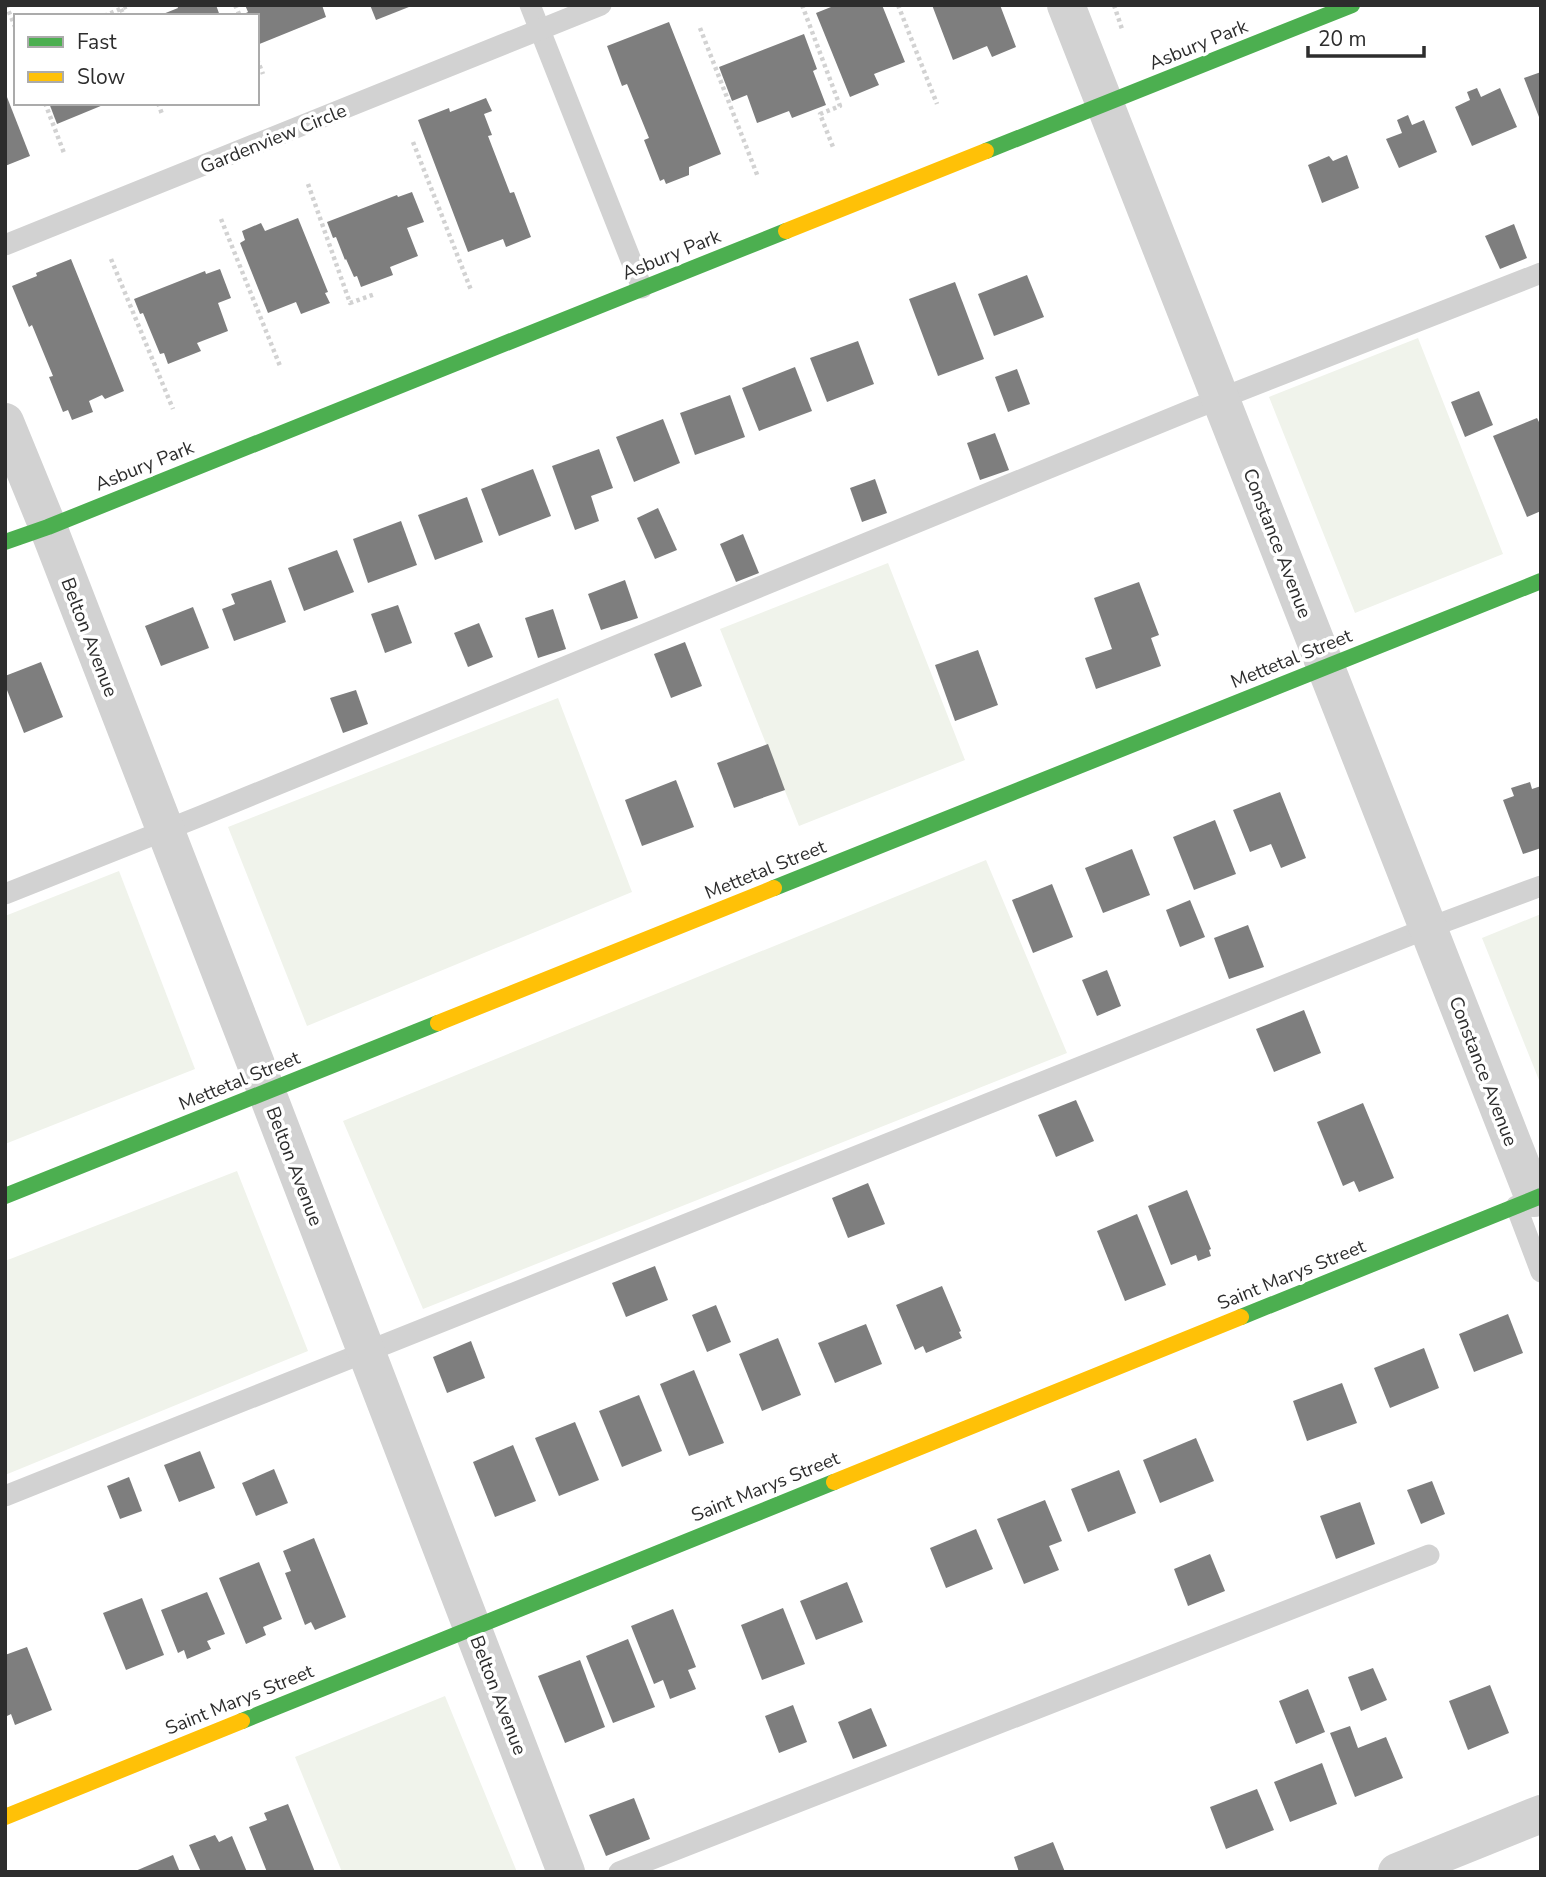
<svg xmlns="http://www.w3.org/2000/svg" width="1546" height="1877" font-family="'Nunito Sans',sans-serif">
<style>
.green{fill:#f0f3eb}
.building{fill:#7e7e7e}
.lines{fill:none;stroke-linecap:round;stroke-linejoin:round}
.path{stroke:#d2d2d2;stroke-width:4.5;stroke-dasharray:3.5 3.5;stroke-linecap:butt}
.lane{stroke:#d2d2d2;stroke-width:21}
.street{stroke:#d2d2d2;stroke-width:38}
.fast{stroke:#4caf50;stroke-width:16}
.slow{stroke:#ffc107;stroke-width:16}
.labels{text-anchor:middle;stroke-width:7;stroke-linejoin:round;paint-order:stroke}
.street-label{font-size:19px;fill:#2d2d2d;stroke:#fff}
</style>
<rect width="100%" height="100%" fill="#fff"/>
<g class="green">
<path d="M1418,338L1503,554L1355,613L1269,397Z"/>
<path d="M888,563L965,760L799,826L720,629Z"/>
<path d="M558,698L632,892L307,1026L228,827Z"/>
<path d="M986,860L1067,1053L423,1309L343,1121Z"/>
<path d="M119,871L195,1069L5,1144V916Z"/>
<path d="M1541,914V1085L1482,938Z"/>
<path d="M237,1171L308,1351L5,1475V1261Z"/>
<path d="M445,1696L517,1872H342L295,1757Z"/>
</g>
<g class="building">
<path d="M177,5H216L220,16H158L178,8Z"/>
<path d="M245,5H322L326,17L257,45V16H244V14L248,12Z"/>
<path d="M370,5H414L376,20Z"/>
<path d="M836,5H882L905,62L874,74L879,85L850,97L816,13Z"/>
<path d="M932,5H1000L1016,47L992,57L987,46L953,60Z"/>
<path d="M669,22L721,154L689,167V175L666,184L664,179L660,181L644,140L649,138L627,84L622,86L607,46Z"/>
<path d="M804,34L817,69L813,71L826,105L792,118L789,111L757,123L747,95L732,101L719,67Z"/>
<path d="M1541,72V116L1539,117L1524,78Z"/>
<path d="M1477,88L1481,97L1500,88L1517,127L1472,146L1455,107L1470,100L1467,92Z"/>
<path d="M5,92L30,156L5,166Z"/>
<path d="M486,98L492,111L484,114L492,135L488,136L510,193L514,192L531,237L506,247L503,239L468,252L418,120L449,108L450,112Z"/>
<path d="M49,103H108L57,124Z"/>
<path d="M1408,115L1412,125L1424,120L1437,152L1399,168L1386,139L1402,133L1397,120Z"/>
<path d="M1347,155L1359,188L1322,203L1308,165L1329,156L1333,161Z"/>
<path d="M412,192L424,222L407,228L418,256L390,267L393,275L361,287L357,276L354,277L346,259L345,260L336,237L333,238L327,222L397,195L398,197Z"/>
<path d="M298,218L328,292L325,293L330,303L301,314L296,302L268,313L240,243L245,240L242,231L261,223L265,231Z"/>
<path d="M1514,224L1527,258L1500,269L1485,236Z"/>
<path d="M71,259L124,391L105,399L102,395L89,401L93,412L72,420L68,410L63,412L49,377L53,376L32,325L29,327L12,286L37,276L36,273Z"/>
<path d="M220,269L231,298L218,303L228,331L197,343L201,351L168,364L164,353L160,354L143,313L140,314L134,299L205,271L206,274Z"/>
<path d="M1027,275L1044,317L994,336L978,294Z"/>
<path d="M955,282L984,359L938,376L909,299Z"/>
<path d="M858,341L874,384L827,402L810,358Z"/>
<path d="M795,367L812,411L759,431L742,388Z"/>
<path d="M1017,369L1030,404L1008,412L995,377Z"/>
<path d="M1479,391L1493,425L1465,437L1451,402Z"/>
<path d="M730,395L745,437L695,455L680,413Z"/>
<path d="M1537,418L1541,426V511L1527,517L1493,436Z"/>
<path d="M663,419L680,463L634,482L616,437Z"/>
<path d="M995,433L1009,470L980,480L967,443Z"/>
<path d="M599,449L613,488L591,496L599,521L575,530L552,466Z"/>
<path d="M533,469L551,516L499,536L481,489Z"/>
<path d="M875,479L887,513L862,522L850,488Z"/>
<path d="M467,497L483,542L435,560L418,515Z"/>
<path d="M658,508L677,550L655,559L637,518Z"/>
<path d="M401,521L417,565L368,583L353,539Z"/>
<path d="M743,534L759,573L736,582L720,544Z"/>
<path d="M337,550L354,592L304,611L288,568Z"/>
<path d="M271,580L286,622L234,641L222,609L235,604L231,594Z"/>
<path d="M625,580L638,618L601,630L588,594Z"/>
<path d="M1139,582L1159,635L1151,638L1161,666L1096,689L1085,658L1112,649L1094,598Z"/>
<path d="M398,605L412,643L385,653L371,614Z"/>
<path d="M193,607L209,648L161,666L145,626Z"/>
<path d="M553,609L566,649L538,658L525,618Z"/>
<path d="M479,623L493,657L468,667L454,633Z"/>
<path d="M685,642L702,686L671,698L654,654Z"/>
<path d="M978,650L998,705L955,721L935,665Z"/>
<path d="M41,662L63,717L24,733L5,685V676Z"/>
<path d="M356,690L368,724L343,733L330,698Z"/>
<path d="M768,744L785,790L734,808L717,763Z"/>
<path d="M676,780L694,827L642,846L625,800Z"/>
<path d="M1530,782L1532,789L1541,786V848L1523,854L1503,800L1514,796L1511,788Z"/>
<path d="M1280,792L1306,858L1281,868L1271,844L1250,852L1233,810Z"/>
<path d="M1215,820L1236,874L1194,890L1173,837Z"/>
<path d="M1132,849L1150,895L1103,913L1085,868Z"/>
<path d="M1052,884L1073,937L1033,953L1012,900Z"/>
<path d="M1190,900L1205,937L1180,947L1166,910Z"/>
<path d="M1248,925L1264,967L1229,979L1214,938Z"/>
<path d="M1107,970L1121,1006L1097,1016L1082,980Z"/>
<path d="M1304,1010L1321,1053L1274,1072L1256,1029Z"/>
<path d="M1076,1100L1094,1141L1056,1157L1038,1115Z"/>
<path d="M1363,1103L1394,1178L1359,1192L1354,1181L1343,1186L1317,1122Z"/>
<path d="M868,1183L885,1224L848,1238L832,1198Z"/>
<path d="M1187,1190L1211,1249L1209,1250L1211,1256L1198,1261L1196,1255L1171,1265L1148,1206Z"/>
<path d="M1137,1214L1166,1285L1125,1301L1097,1231Z"/>
<path d="M655,1266L668,1300L626,1317L612,1283Z"/>
<path d="M942,1286L961,1331L959,1332L962,1338L926,1353L923,1346L915,1350L896,1305Z"/>
<path d="M716,1305L731,1342L707,1352L692,1315Z"/>
<path d="M1508,1314L1523,1353L1474,1372L1459,1334Z"/>
<path d="M866,1324L882,1364L835,1383L818,1343Z"/>
<path d="M778,1338L801,1395L762,1411L739,1354Z"/>
<path d="M471,1341L485,1378L447,1393L433,1357Z"/>
<path d="M1424,1348L1439,1388L1390,1408L1374,1368Z"/>
<path d="M694,1370L724,1443L689,1456L660,1384Z"/>
<path d="M1342,1383L1357,1423L1307,1441L1293,1401Z"/>
<path d="M639,1395L662,1451L622,1467L599,1411Z"/>
<path d="M575,1422L599,1480L559,1496L535,1438Z"/>
<path d="M1196,1438L1214,1481L1160,1503L1143,1460Z"/>
<path d="M513,1445L536,1501L495,1517L473,1462Z"/>
<path d="M200,1451L215,1488L179,1502L164,1465Z"/>
<path d="M274,1469L288,1503L256,1516L242,1483Z"/>
<path d="M1119,1470L1136,1513L1088,1532L1071,1489Z"/>
<path d="M129,1477L142,1511L120,1519L107,1486Z"/>
<path d="M1432,1481L1445,1514L1421,1524L1407,1490Z"/>
<path d="M1045,1500L1062,1541L1049,1546L1059,1570L1024,1584L997,1519Z"/>
<path d="M1360,1502L1375,1544L1336,1559L1320,1516Z"/>
<path d="M976,1529L993,1569L946,1588L930,1548Z"/>
<path d="M314,1538L346,1617L315,1630L311,1622L305,1625L285,1573L291,1571L283,1551Z"/>
<path d="M1210,1554L1225,1591L1188,1606L1174,1569Z"/>
<path d="M259,1562L282,1619L263,1627L266,1635L246,1644L219,1578Z"/>
<path d="M847,1582L863,1622L816,1640L800,1601Z"/>
<path d="M207,1592L225,1634L207,1641L211,1649L187,1659L184,1650L178,1653L161,1610Z"/>
<path d="M142,1598L164,1655L126,1670L103,1613Z"/>
<path d="M783,1608L805,1664L762,1680L741,1625Z"/>
<path d="M673,1609L696,1667L688,1670L696,1689L670,1699L663,1680L654,1684L631,1626Z"/>
<path d="M628,1639L655,1707L613,1723L586,1656Z"/>
<path d="M27,1647L52,1710L15,1725L11,1714L5,1717V1655Z"/>
<path d="M580,1660L605,1727L565,1743L538,1676Z"/>
<path d="M1373,1668L1387,1700L1361,1711L1348,1677Z"/>
<path d="M1490,1685L1509,1733L1468,1750L1449,1701Z"/>
<path d="M1308,1689L1325,1732L1296,1744L1279,1701Z"/>
<path d="M793,1705L807,1742L779,1753L765,1716Z"/>
<path d="M871,1708L887,1746L853,1759L838,1722Z"/>
<path d="M1350,1726L1358,1748L1386,1737L1403,1778L1355,1797L1330,1733Z"/>
<path d="M1322,1763L1337,1804L1290,1822L1274,1782Z"/>
<path d="M1257,1789L1274,1830L1226,1849L1210,1807Z"/>
<path d="M634,1798L650,1839L606,1856L589,1815Z"/>
<path d="M288,1804L315,1872H267L249,1827L267,1820L264,1813Z"/>
<path d="M215,1835L219,1842L232,1836L247,1872H201L189,1845Z"/>
<path d="M1053,1842L1065,1872H1019L1014,1857Z"/>
<path d="M173,1855L180,1872H133Z"/>
</g>
<g class="lines">
<g class="path">
<path d="M6,5L16,29"/>
<path d="M235,5L240,16"/>
<path d="M802,5L840,106L820,114L833,147"/>
<path d="M898,5L937,104"/>
<path d="M1114,5L1122,29"/>
<path d="M121,9L124,16"/>
<path d="M104,16L130,5"/>
<path d="M700,28L758,177"/>
<path d="M257,59L263,74"/>
<path d="M45,103L64,153"/>
<path d="M158,103L162,114"/>
<path d="M413,142L471,290"/>
<path d="M308,184L350,303L375,294"/>
<path d="M221,219L280,366"/>
<path d="M111,259L173,409"/>
</g>
<g class="lane">
<path d="M530,5L642,288"/>
<path d="M5,245L601,5"/>
<path d="M5,894L201,816L1191,410L1541,273"/>
<path d="M1516,1206L1541,1272"/>
<path d="M5,1496L1428,928L1541,886"/>
<path d="M619,1872L1429,1555"/>
</g>
<g class="street">
<path d="M1066,5L1534,1198"/>
<path d="M5,422L48,527L254,1059L566,1872"/>
<path d="M1397,1872L1541,1814"/>
</g>
<g class="fast">
<path d="M986,151L1352,5"/>
<path d="M5,542L48,527C294,427 540,330 786,231"/>
<path d="M774,888L1541,581"/>
<path d="M5,1196L438,1023"/>
<path d="M1241,1317L1541,1196"/>
<path d="M242,1721L834,1482"/>
</g>
<g class="slow">
<path d="M786,231L986,151"/>
<path d="M438,1023L774,888"/>
<path d="M834,1482L1241,1317"/>
<path d="M5,1817L242,1721"/>
</g>
</g>
<g class="labels">
<g class="street-label">
<text transform="translate(1198 44) rotate(-22)" y="7">Asbury Park</text>
<text transform="translate(273 138) rotate(-22)" y="7">Gardenview Circle</text>
<text transform="translate(671 254) rotate(-22)" y="7">Asbury Park</text>
<text transform="translate(144 465) rotate(-22)" y="7">Asbury Park</text>
<text transform="translate(1278 543) rotate(69)" y="7">Constance Avenue</text>
<text transform="translate(90 637) rotate(69)" y="7">Belton Avenue</text>
<text transform="translate(1291 658) rotate(-22)" y="7">Mettetal Street</text>
<text transform="translate(765 869) rotate(-22)" y="7">Mettetal Street</text>
<text transform="translate(1484 1071) rotate(69)" y="7">Constance Avenue</text>
<text transform="translate(239 1080) rotate(-22)" y="7">Mettetal Street</text>
<text transform="translate(295 1166) rotate(69)" y="7">Belton Avenue</text>
<text transform="translate(1291 1274) rotate(-22)" y="7">Saint Marys Street</text>
<text transform="translate(765 1486) rotate(-22)" y="7">Saint Marys Street</text>
<text transform="translate(499 1695) rotate(69)" y="7">Belton Avenue</text>
<text transform="translate(239 1699) rotate(-22)" y="7">Saint Marys Street</text>
</g>
</g>
<rect width="1546" height="1877" fill="none" stroke="#2d2d2d" stroke-width="14"/>
<rect x="14" y="14" width="245" height="91" fill="#ffffff" stroke="#ababab" stroke-width="2"/>
<rect x="28" y="37" width="35" height="10" fill="#4caf50" stroke="#ababab" stroke-width="2"/>
<text x="77" y="49" font-size="21" fill="#2d2d2d">Fast</text>
<rect x="28" y="72" width="35" height="10" fill="#ffc107" stroke="#ababab" stroke-width="2"/>
<text x="77" y="84" font-size="21" fill="#2d2d2d">Slow</text>
<path d="M1308 46v10h116v-10" fill="none" stroke="#2d2d2d" stroke-width="3.5"/>
<text x="1318" y="46" font-size="21" fill="#2d2d2d" stroke="#ffffff" stroke-width="5" paint-order="stroke">20 m</text>
</svg>
